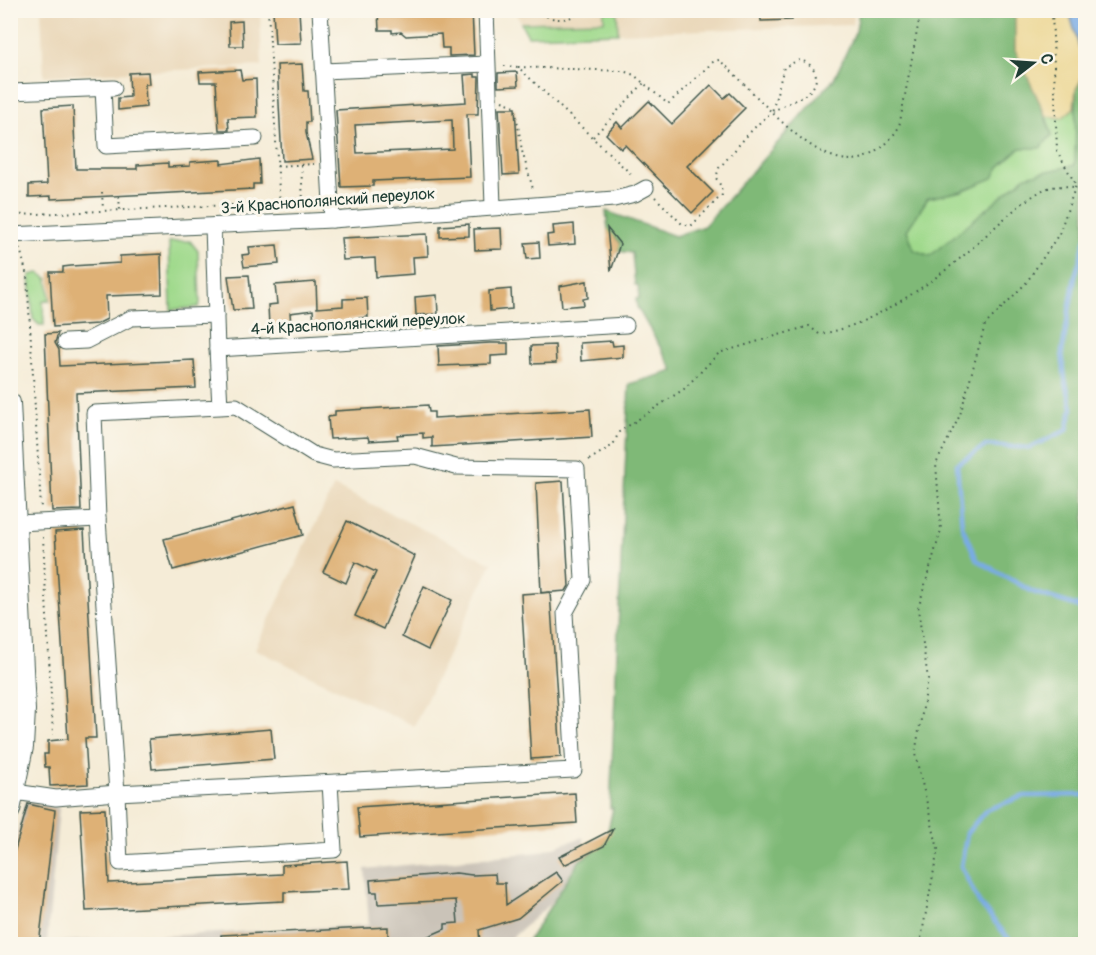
<svg xmlns="http://www.w3.org/2000/svg" width="1096" height="955" font-family="Pangolin,sans-serif">
<style>
.built{fill:#ead8ba}
.industrial{fill:#cac3b8}
.green{fill:#9fd98b;stroke:#5f8b60;stroke-width:1.5}
.forest{fill:#7fb977;stroke:#4f7b56;stroke-width:1.5}
.sand{fill:#eeda9e;stroke:#868c69;stroke-width:1.5}
.water{fill:#79abe5;stroke:#4c748c;stroke-width:1.5}
.lines{fill:none;stroke-linecap:round;stroke-linejoin:round}
.stream{stroke:#79abe5;stroke-width:4.5}
.building{fill:#deb176;fill-rule:evenodd}
.minor-casing{stroke:#3f574c;stroke-width:17}
.major-casing{stroke:#3f574c;stroke-width:22}
.path{stroke:#3f574c;stroke-width:2;stroke-dasharray:1.5 4.5;stroke-linecap:butt}
.minor{stroke:#fff;stroke-width:15}
.major{stroke:#fff;stroke-width:20}
.labels{text-anchor:middle;stroke-width:6;stroke-linejoin:round;paint-order:stroke}
.street-label{font-size:16px;fill:#1f3d34;stroke:#fbf7ec}
</style>
<rect width="100%" height="100%" fill="#fbf7ec"/>
<filter id="ink" filterUnits="userSpaceOnUse"><feTurbulence type="fractalNoise" baseFrequency=".0167" numOctaves="2"/><feDisplacementMap in="SourceGraphic" scale="12" xChannelSelector="R" yChannelSelector="G"/><feConvolveMatrix kernelMatrix="1 2 1 2 8 2 1 2 1" color-interpolation-filters="sRGB"/></filter>
<filter id="wash" filterUnits="userSpaceOnUse"><feTurbulence type="fractalNoise" baseFrequency=".008" numOctaves="4" result="noise"/><feDisplacementMap in="SourceGraphic" scale="24" xChannelSelector="R" yChannelSelector="G"/><feGaussianBlur stdDeviation="1.35" result="paint"/><feColorMatrix in="noise" values="0 0 0 0 0 0 0 0 0 0 0 0 0 0 0 0 0 1.4 0 .05"/><feComposite in="paint" operator="in"/></filter>
<g filter="url(#wash)">
<rect width="100%" height="100%" fill="#f5ecd7"/>
<g class="built">
<path d="M41,11H260L262,66L44,76Z"/>
<path d="M515,11H855L852,25L528,36Z"/>
<path d="M334,486L492,563L414,726L255,649Z"/>
</g>
<path class="industrial" d="M25,801L59,808L47,942L369,925L365,869L540,852L583,837L586,856L579,860L551,903L505,944H11V858Z"/>
<g class="green">
<path d="M604,11H617L618,33L528,36L521,23L604,21Z"/>
<path d="M1085,73V185L957,235L930,256L914,250L907,230L928,198L962,191L999,167L1020,148L1052,135L1046,116L1062,118Z"/>
<path d="M190,241L198,251L200,303L199,307L171,310L169,242Z"/>
<path d="M39,273L48,279L50,300L43,301L44,325H39L33,319L30,275Z"/>
</g>
<path class="forest" d="M859,11H1015V50L1035,90L1052,135L1040,148H1020L999,167L993,178L962,191L928,198L907,230L914,250L930,256L1026,176L1075,165L1076,89L1085,73V944H526L580,860L605,844L613,808H610L629,384L674,371L637,307L636,299L639,298L638,285H635L632,253L617,251L620,243L615,238H609L606,211L675,236L704,226L834,79L856,31Z"/>
<path class="sand" d="M1015,11H1069L1079,47L1085,56V73L1076,89L1074,108L1062,118L1046,116L1015,50Z"/>
<path class="water" d="M1069,11H1085V56L1079,47Z"/>
<g class="lines">
<g class="stream">
<path d="M1086,239L1075,277L1062,352L1065,379L1072,408L1067,430L1029,448L987,445L957,464L962,526L977,560L1033,592L1077,606L1086,613"/>
<path d="M1019,944L1010,940L979,903L961,866L967,833L986,810L1024,796L1086,795"/>
</g>
</g>
<g id="blocks">
<g class="building">
<path d="M273,10H299L301,43L275,44Z"/>
<path d="M378,10H472L474,55L449,56V48H442L441,34L406,36L401,32L392,33V30H379Z"/>
<path d="M760,10H792V20L761,21Z"/>
<path d="M242,21L243,46H230L229,22Z"/>
<path d="M302,64L304,91H308L310,122H306V133L312,159L282,161L277,65Z"/>
<path d="M240,70L242,80L256,79L257,117L228,118L229,130H219L216,82H200L199,72Z"/>
<path d="M148,72L149,84H145L146,107L118,110V98L130,97L129,73Z"/>
<path d="M517,72L518,86L498,87V73Z"/>
<path d="M475,74V77H479L478,114H467L470,177L373,181V186L341,187L336,110L466,102L464,75ZM452,120L453,149L357,153L355,125Z"/>
<path d="M711,85L724,98L730,93L745,108L687,166L713,192L692,213L625,145L621,149L606,134L617,122L622,128L649,101L672,124Z"/>
<path d="M73,106L76,169H137V165L168,163V167L190,166V162L221,160V164L259,159L260,184H253V189L51,199V196L29,197V185L47,184L43,108Z"/>
<path d="M499,108H515L519,174L503,175Z"/>
<path d="M469,224V236L440,237V226Z"/>
<path d="M574,224L575,244L548,246L547,235L554,234L553,226Z"/>
<path d="M501,228L502,249L475,250L474,229Z"/>
<path d="M607,228L620,244L611,271Z"/>
<path d="M427,234L428,256L413,257L414,274L376,277L375,258L343,260L341,238Z"/>
<path d="M539,242L540,258L527,259L525,243Z"/>
<path d="M277,245L279,264L244,267L242,255L250,254L249,247Z"/>
<path d="M161,254L162,294L106,296L107,319L97,324L53,327L50,272H63V267L71,266L120,263V256Z"/>
<path d="M249,275L252,309L233,310L228,276Z"/>
<path d="M587,281L588,298L583,299L584,305L562,307L560,286Z"/>
<path d="M316,282L317,308L343,306V299L367,298L368,317L314,324L313,310L290,313L291,325L269,326L268,305L277,304L275,285Z"/>
<path d="M511,289L512,309L490,311L489,291Z"/>
<path d="M437,295L438,314L416,315L415,297Z"/>
<path d="M58,333L55,343L59,350L60,366L194,360L196,388L76,393L81,510L52,511L45,334Z"/>
<path d="M612,341L613,346L623,345V357L581,361L580,343Z"/>
<path d="M490,343H508V355L491,356V364L439,366L438,346Z"/>
<path d="M555,345L556,363L532,364L531,346Z"/>
<path d="M428,405L429,412H434V418L590,409L592,437L432,447V437L423,438V433L397,435L398,439L369,441L368,437L330,439L328,417L335,416V411Z"/>
<path d="M563,481L569,586L566,591L541,593L536,483Z"/>
<path d="M295,504L303,535L173,570L164,539Z"/>
<path d="M347,521L415,556L383,629L355,616L376,572L355,562L346,583L323,572Z"/>
<path d="M84,530L96,738H85L88,784L50,786L49,767H45L44,754H48V741L68,739L55,532Z"/>
<path d="M424,586L452,600L428,650L402,637Z"/>
<path d="M550,592L561,757L531,759L521,594Z"/>
<path d="M271,729L274,759L152,769L149,739Z"/>
<path d="M575,793L577,823L360,837L357,807Z"/>
<path d="M28,804L55,810L39,945H10V867Z"/>
<path d="M105,809L109,883L282,874V865L347,861L349,889L284,892V901L86,911L80,810Z"/>
<path d="M613,829L604,846L564,865L559,857Z"/>
<path d="M556,872L563,881L518,918L479,930L480,945H408L445,929V924L458,923L456,900L378,904L377,892H371L370,880L456,873L472,875L495,874L496,883H505L506,905Z"/>
<path d="M388,927V945H221V935Z"/>
</g>
</g>
</g>
<g filter="url(#ink)">
<use href="#blocks" fill-opacity="0" stroke="#3f574c" stroke-width="1.5"/>
<g class="lines">
<g class="minor-casing">
<g id="minor">
<path d="M320,10L332,220"/>
<path d="M486,10L493,206"/>
<path d="M323,71L487,64"/>
<path d="M103,89L106,146L255,138"/>
<path d="M10,92L114,88"/>
<path d="M213,226L217,349L626,325"/>
<path d="M10,235L332,220L614,199L635,194L646,188"/>
<path d="M65,342L86,341L131,318L216,315"/>
<path d="M217,349L220,407L94,413L98,519L117,793L574,770L565,613L583,580L577,469L456,467L415,456L333,460L314,455L236,406L220,407"/>
<path d="M18,523L98,519"/>
<path d="M15,792L56,798L117,793L120,863L334,850L330,783"/>
</g>
</g>
<g class="major-casing">
<path id="major" d="M10,403L25,710L23,747L10,810"/>
</g>
<g class="path">
<path d="M268,10L280,207"/>
<path d="M536,10C551,22 569,22 584,10"/>
<path d="M504,66L518,67L634,177"/>
<path d="M518,67L623,71L634,75L668,104L714,61L719,60C766,98 842,217 899,127L921,10"/>
<path d="M502,101L515,106L522,151L533,189"/>
<path d="M10,129L15,222"/>
<path d="M593,137L644,83"/>
<path d="M301,165L303,201"/>
<path d="M277,166L314,164"/>
<path d="M102,192L103,210"/>
<path d="M119,196L120,210"/>
<path d="M655,197L682,224L691,226L722,195V188L716,178L719,168C736,150 753,125 774,111C785,103 805,99 813,87C821,75 812,62 799,60L784,67L772,112"/>
<path d="M15,215L318,201"/>
<path d="M20,248L27,276L41,508"/>
<path d="M589,460L613,445L619,432L684,389L719,353L809,326L819,334C867,328 926,287 963,256C989,234 1012,208 1041,191C1053,184 1074,185 1086,191"/>
<path d="M43,537L53,735"/>
<path d="M920,944L938,849L915,754L928,679L918,609L941,530L936,464L960,415L985,325L1026,283L1059,234L1076,185L1057,151L1052,10"/>
</g>
<use href="#minor" class="minor"/>
<use href="#major" class="major"/>
</g>
</g>
<g class="labels">
<g class="street-label">
<text transform="translate(328 200) rotate(-4)" y="6">3-й Краснополянский переулок</text>
<text transform="translate(358 323) rotate(-3)" y="6">4-й Краснополянский переулок</text>
</g>
</g>
<rect width="1096" height="955" fill="none" stroke="#fbf7ec" stroke-width="36"/>
<g transform="translate(1033 63) rotate(73)" stroke="#fbf7ec" stroke-width="4.5" paint-order="stroke">
<path d="M0-4.5L10 22L0 15L-10 22Z" fill="#1f3d34"/>
<text y="-9" font-size="16" font-weight="bold" text-anchor="middle" fill="#1f3d34">С</text>
</g>
</svg>
